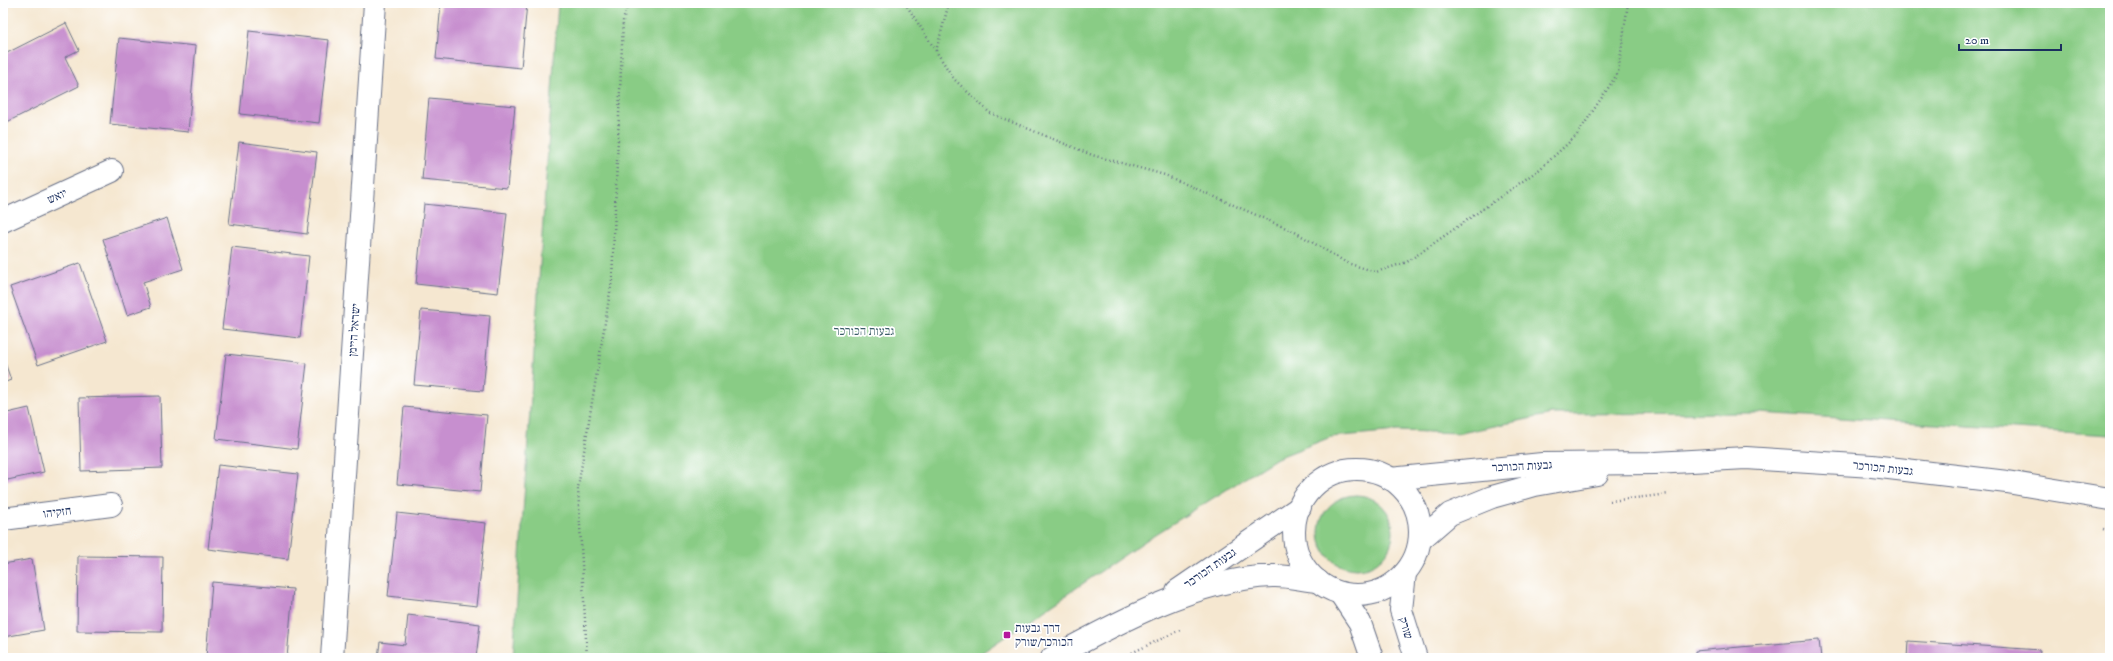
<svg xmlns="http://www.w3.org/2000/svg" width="2113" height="661" font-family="'IM FELL DW Pica','Frank Ruhl Libre',serif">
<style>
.green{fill:#89cc85;stroke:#527e72}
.building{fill:#c78fcf}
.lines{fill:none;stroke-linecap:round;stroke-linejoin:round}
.minor-casing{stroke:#676f86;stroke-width:24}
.tertiary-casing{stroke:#676f86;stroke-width:24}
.path{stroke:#676f86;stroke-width:2.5;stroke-dasharray:1 3;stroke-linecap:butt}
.minor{stroke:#fff;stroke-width:22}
.tertiary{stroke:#fff;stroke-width:22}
.poi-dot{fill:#b5179e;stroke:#fff;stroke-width:1.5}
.labels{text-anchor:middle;stroke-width:3.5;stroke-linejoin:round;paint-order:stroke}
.street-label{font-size:12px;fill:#1b2f5e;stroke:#fff}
.park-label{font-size:12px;fill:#3c5e6a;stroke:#fff}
.poi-label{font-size:12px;fill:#1b2f5e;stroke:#fff;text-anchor:start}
</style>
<rect width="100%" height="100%" fill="#fff"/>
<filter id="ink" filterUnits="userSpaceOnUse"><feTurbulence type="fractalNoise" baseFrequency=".025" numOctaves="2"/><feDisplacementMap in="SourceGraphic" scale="8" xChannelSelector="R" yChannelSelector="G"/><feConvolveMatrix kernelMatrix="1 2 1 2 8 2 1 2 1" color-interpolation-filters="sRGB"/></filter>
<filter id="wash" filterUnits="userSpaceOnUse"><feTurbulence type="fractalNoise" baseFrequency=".012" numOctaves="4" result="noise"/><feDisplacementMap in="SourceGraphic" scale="16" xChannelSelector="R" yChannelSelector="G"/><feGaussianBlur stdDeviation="0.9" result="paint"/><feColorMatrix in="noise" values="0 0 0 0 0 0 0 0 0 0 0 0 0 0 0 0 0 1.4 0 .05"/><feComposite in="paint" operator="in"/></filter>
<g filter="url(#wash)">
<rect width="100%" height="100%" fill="#f5e7d0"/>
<g class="green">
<path d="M558,3H2110V435L1759,413L1552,414L1461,433L1397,431L1331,437L1277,458L1148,539L974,658H513Z"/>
<circle cx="1356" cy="532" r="37"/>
</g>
<g id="blocks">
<g class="building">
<path d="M309,3H320L319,6Z"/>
<path d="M441,3H527L521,68L436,59Z"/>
<path d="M66,23L79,50L65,57L79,86L3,124V55Z"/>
<path d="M249,31L329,40L319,123L240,114Z"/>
<path d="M119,38L196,46L188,132L110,124Z"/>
<path d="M429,98L515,106L507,188L422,180Z"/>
<path d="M239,142L317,152L307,234L229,224Z"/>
<path d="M424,204L507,213L498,293L416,284Z"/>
<path d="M167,218L183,269L143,282L151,307L127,315L103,239Z"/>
<path d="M232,247L309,256L300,338L222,329Z"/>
<path d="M80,263L107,341L38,365L10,287Z"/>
<path d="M421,310L490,316L483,391L414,385Z"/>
<path d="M226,354L307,363L297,449L216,439Z"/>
<path d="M3,357L11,380L3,383Z"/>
<path d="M160,396L162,468L81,471L79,398Z"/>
<path d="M404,407L487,415L480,492L397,484Z"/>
<path d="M29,408L44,472L3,481V414Z"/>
<path d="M218,465L298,474L288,559L208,549Z"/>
<path d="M397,513L486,523L477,606L388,596Z"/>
<path d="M78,556L163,557L162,632L77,631Z"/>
<path d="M32,559L44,630L3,637V564Z"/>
<path d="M212,582L293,589L287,658H206Z"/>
<path d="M408,615L480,624L476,658H378L380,642L405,645Z"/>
<path d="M1819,640L1821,658H1695V651Z"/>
<path d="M1908,641L2040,650L2039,658H1907Z"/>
</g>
</g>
</g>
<g filter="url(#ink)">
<use href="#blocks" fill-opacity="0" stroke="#676f86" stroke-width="1"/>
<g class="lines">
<g class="minor-casing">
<g id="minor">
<path d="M3,221L112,171"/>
<path d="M3,519L111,505"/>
<path d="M1405,573L1401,610L1416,658"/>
<path d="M1340,593L1360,623L1372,658"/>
<path d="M332,658L375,3"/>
</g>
</g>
<g class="tertiary-casing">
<g id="tertiary">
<circle cx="1357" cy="532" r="63"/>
<path d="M1390,479L1542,464L1655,463L1746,458L1872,466L2007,482L2110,499"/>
<path d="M1420,540L1450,514L1492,497L1535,485L1597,474"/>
<path d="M1177,591L1300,507"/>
<path d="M1052,658C1118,622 1197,579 1272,576C1287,575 1303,580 1318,581"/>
</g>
</g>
<g class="path">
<path d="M905,3L954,79L990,113L1092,155L1165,175L1295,232L1347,263L1376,272L1407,262L1540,169L1577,135L1618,73L1628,3"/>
<path d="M936,51L949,3"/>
<path d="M1610,501L1669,494"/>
<path d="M2103,529L2110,531"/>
<path d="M587,658L578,488L612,280L623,21L628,3"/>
<path d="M1121,658L1182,629"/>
</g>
<use href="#minor" class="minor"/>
<use href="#tertiary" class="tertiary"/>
</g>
</g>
<rect class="poi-dot" x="1003" y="631" width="8" height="8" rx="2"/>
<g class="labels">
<g class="street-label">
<text transform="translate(57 196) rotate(-24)" y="4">יואש</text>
<text transform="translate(354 330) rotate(-86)" y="4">ישראל היימן</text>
<text transform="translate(1522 466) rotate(-3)" y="4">גבעות הכורכר</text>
<text transform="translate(1883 468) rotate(6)" y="4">גבעות הכורכר</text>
<text transform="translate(57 512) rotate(-7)" y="4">חזקיהו</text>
<text transform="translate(1210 568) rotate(-35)" y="4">גבעות הכורכר</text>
<text transform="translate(1406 628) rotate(73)" y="4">שורק</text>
</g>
<g class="park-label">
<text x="864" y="335">גבעות הכורכר</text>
</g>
<g class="poi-label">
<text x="1015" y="632">דרך גבעות<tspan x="1015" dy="14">הכורכר/שורק</tspan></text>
</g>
</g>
<rect width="2113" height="661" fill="none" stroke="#fff" stroke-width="16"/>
<path d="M1959 44v6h102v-6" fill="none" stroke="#1b2f5e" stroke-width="2"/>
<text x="1965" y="44" font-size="12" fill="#1b2f5e" stroke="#ffffff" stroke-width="3" paint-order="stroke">20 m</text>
</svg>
